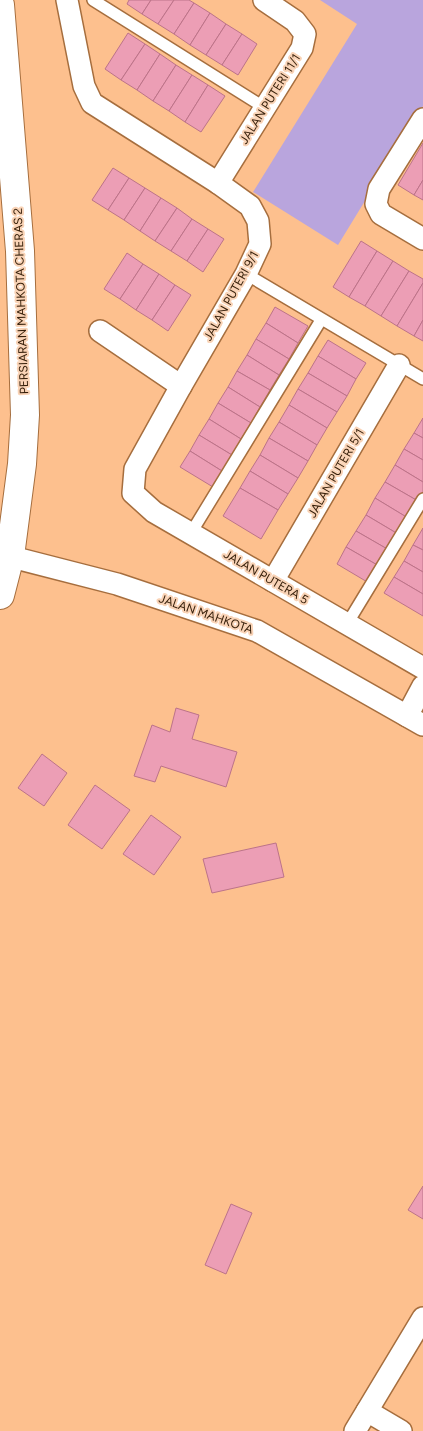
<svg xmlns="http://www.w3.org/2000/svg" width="423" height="1431" font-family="Figtree,sans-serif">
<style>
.green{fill:#b9a5dd}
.building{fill:#ec9eb5;stroke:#bc7389}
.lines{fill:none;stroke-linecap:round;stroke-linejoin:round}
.lane-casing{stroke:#a66e3e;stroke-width:14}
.street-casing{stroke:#a66e3e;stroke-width:24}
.secondary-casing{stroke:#a66e3e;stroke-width:30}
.lane{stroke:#fff;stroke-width:11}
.street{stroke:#fff;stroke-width:21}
.secondary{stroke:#fff;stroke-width:28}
.labels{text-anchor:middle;stroke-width:4;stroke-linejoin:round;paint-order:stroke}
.street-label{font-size:12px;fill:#37200b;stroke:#f9d3b6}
</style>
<rect width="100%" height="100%" fill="#fdc08e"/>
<path class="green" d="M320,0H423V106L338,245L253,192L357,24Z"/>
<g class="building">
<path d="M129,0H151L142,14L127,4Z"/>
<path d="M151,0H174L158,24L142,14Z"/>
<path d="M174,0H189L194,3L174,34L158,24Z"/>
<path d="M194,3L210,13L190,45L174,34Z"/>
<path d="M210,13L226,24L206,55L190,45Z"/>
<path d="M226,24L242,34L222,65L206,55Z"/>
<path d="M128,33L145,44L121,80L105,69Z"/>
<path d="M242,34L257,44L238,75L222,65Z"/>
<path d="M145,44L160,54L137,90L121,80Z"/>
<path d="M160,54L176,65L153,101L137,90Z"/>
<path d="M176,65L192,75L169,111L153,101Z"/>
<path d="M192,75L208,85L185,122L169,111Z"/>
<path d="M208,85L225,96L201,132L185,122Z"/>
<path d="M423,143V180L414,195L398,185Z"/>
<path d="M113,168L129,178L108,210L92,200Z"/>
<path d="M129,178L145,188L124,220L108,210Z"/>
<path d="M423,180V200L414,195Z"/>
<path d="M145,188L161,198L140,231L124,220Z"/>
<path d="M161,198L177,208L155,241L140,231Z"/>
<path d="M177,208L192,219L171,251L155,241Z"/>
<path d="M192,219L208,229L187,261L171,251Z"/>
<path d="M208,229L224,239L203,272L187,261Z"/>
<path d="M361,241L377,251L349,297L333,287Z"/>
<path d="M377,251L393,261L365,306L349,297Z"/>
<path d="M127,253L143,264L120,299L104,289Z"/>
<path d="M393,261L409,271L381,316L365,306Z"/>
<path d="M143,264L159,274L136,310L120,299Z"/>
<path d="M409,271L423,279V283L397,326L381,316Z"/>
<path d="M159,274L175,285L152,320L136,310Z"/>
<path d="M423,283V320L414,336L397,326Z"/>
<path d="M175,285L191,295L168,331L152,320Z"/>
<path d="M275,307L308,326L298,343L266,323Z"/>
<path d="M423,320V341L414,336Z"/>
<path d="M266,323L298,343L289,359L256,339Z"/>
<path d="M256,339L289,359L279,375L247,355Z"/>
<path d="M328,340L366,363L356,379L318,356Z"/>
<path d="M247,355L279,375L270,390L237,371Z"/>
<path d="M318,356L356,379L347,396L308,373Z"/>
<path d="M237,371L270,390L260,407L228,387Z"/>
<path d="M308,373L347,396L337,412L298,389Z"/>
<path d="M228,387L260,407L251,423L218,403Z"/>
<path d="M298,389L337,412L327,428L289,405Z"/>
<path d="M218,403L251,423L241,439L209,419Z"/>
<path d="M289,405L327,428L317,445L279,422Z"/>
<path d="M423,418V438L414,433Z"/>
<path d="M209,419L241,439L232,455L199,435Z"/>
<path d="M279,422L317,445L308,461L269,438Z"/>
<path d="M414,433L423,438V460L404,449Z"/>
<path d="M199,435L232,455L222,471L190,451Z"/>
<path d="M269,438L308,461L298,478L260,455Z"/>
<path d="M404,449L423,460V482L395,465Z"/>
<path d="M190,451L222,471L213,487L180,467Z"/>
<path d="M260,455L298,478L288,494L250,471Z"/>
<path d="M395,465L423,482V492L418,501L385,482Z"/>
<path d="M250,471L288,494L278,510L240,488Z"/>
<path d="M385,482L418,501L408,518L375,498Z"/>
<path d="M240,488L278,510L261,539L223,516Z"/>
<path d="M375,498L408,518L398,534L366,515Z"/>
<path d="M366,515L398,534L389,550L356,531Z"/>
<path d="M423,528V550L413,545Z"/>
<path d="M356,531L389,550L379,566L346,547Z"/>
<path d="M413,545L423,550V572L404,561Z"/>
<path d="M346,547L379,566L369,583L337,564Z"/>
<path d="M404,561L423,572V594L394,577Z"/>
<path d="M394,577L423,594V616L384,593Z"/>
<path d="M176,708L199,715L192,739L237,752L226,787L161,766L155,782L134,776L152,725L170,732Z"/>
<path d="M42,754L67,773L44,806L18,788Z"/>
<path d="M95,785L130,810L102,849L68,825Z"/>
<path d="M151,815L181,837L154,875L123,854Z"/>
<path d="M276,843L284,877L212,893L203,859Z"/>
<path d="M423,1186V1219L408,1210Z"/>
<path d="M231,1204L252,1213L226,1274L205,1265Z"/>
</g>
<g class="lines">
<g class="lane-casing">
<g id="lane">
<path d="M93,0L265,108"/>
<path d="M246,274L423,379"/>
<path d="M191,533L321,320"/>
<path d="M347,624L423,499"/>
</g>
</g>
<g class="street-casing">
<g id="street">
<path d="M67,0L84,86L92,103L218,183L250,206L258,221L260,244L246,274L181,386L135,469L133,493L154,512L423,668"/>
<path d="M423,119L379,189L376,204L381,214L423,239"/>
<path d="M218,183L302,48L305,34L295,21L264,0"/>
<path d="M100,331L181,386"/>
<path d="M0,554L117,584L257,631L423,725"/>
<path d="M273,581L399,365"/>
<path d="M407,716L423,686"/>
<path d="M367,1411L401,1431"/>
<path d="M355,1431L423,1318"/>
</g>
</g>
<g class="secondary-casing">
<path id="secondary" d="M0,5L20,251L25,415L22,464L10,556L0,595"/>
</g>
<use href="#lane" class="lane"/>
<use href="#street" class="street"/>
<use href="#secondary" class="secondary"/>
</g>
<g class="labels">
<g class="street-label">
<text transform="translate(270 99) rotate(-58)" y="4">JALAN PUTERI 11/1</text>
<text transform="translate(231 296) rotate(-61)" y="4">JALAN PUTERI 9/1</text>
<text transform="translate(21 301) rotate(-92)" y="4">PERSIARAN MAHKOTA CHERAS 2</text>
<text transform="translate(336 473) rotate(-60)" y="4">JALAN PUTERI 5/1</text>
<text transform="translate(266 577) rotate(30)" y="4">JALAN PUTERA 5</text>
<text transform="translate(206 614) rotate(19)" y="4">JALAN MAHKOTA</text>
</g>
</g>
</svg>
